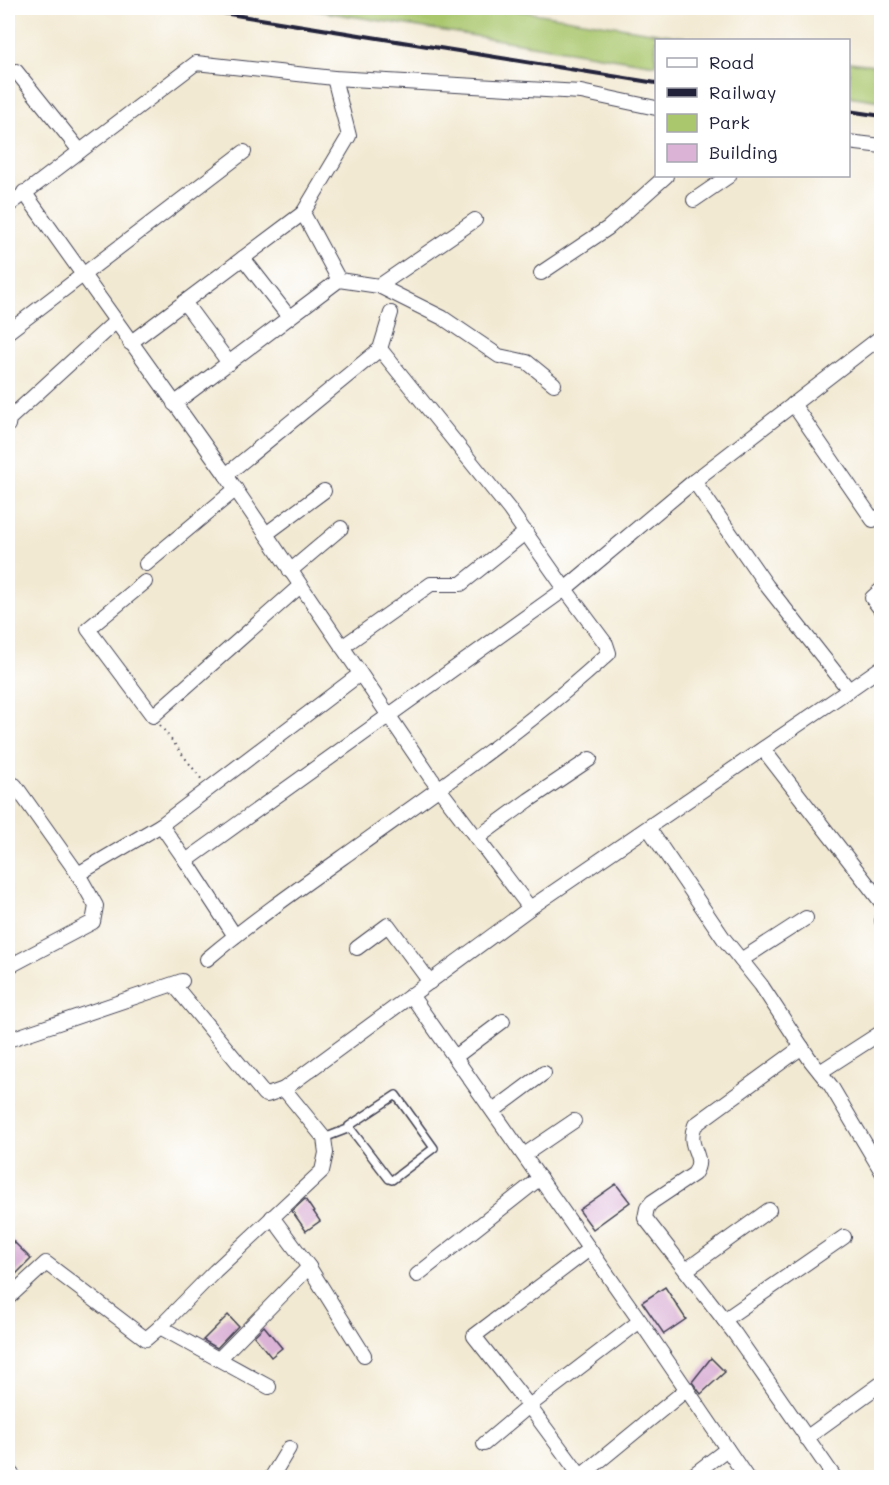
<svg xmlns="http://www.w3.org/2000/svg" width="889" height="1485" font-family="Mali,sans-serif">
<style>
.green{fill:#aac76e;stroke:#667454;stroke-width:1.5}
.building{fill:#dbb3d7}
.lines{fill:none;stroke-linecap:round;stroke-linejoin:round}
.service-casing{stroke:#414052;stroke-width:10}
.minor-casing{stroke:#414052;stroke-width:16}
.path{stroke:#414052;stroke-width:2;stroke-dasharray:1.5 4.5;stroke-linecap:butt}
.service{stroke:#fff;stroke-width:7}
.minor{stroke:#fff;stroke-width:14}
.rail{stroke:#22223b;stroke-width:4}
</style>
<rect width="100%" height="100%" fill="#fff"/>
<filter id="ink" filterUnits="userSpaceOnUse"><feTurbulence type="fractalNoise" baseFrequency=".0167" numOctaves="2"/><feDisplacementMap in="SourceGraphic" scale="12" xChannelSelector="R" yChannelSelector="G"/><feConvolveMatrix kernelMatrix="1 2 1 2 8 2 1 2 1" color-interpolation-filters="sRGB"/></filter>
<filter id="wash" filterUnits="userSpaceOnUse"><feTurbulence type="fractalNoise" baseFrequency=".008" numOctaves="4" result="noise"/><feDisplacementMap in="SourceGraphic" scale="24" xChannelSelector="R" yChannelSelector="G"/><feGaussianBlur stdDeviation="1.35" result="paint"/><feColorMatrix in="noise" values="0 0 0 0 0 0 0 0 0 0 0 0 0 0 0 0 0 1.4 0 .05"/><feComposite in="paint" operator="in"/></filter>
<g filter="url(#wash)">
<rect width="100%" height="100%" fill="#f2e9d2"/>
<g class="green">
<path d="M300,8H503L700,40H656V65Z"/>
<path d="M849,62L881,66V101L849,96Z"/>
</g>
<g id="blocks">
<g class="building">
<path d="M616,1184L630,1202L593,1229L579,1210Z"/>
<path d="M305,1199L320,1221L306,1231L292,1211Z"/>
<path d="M8,1236L31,1259L15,1275L8,1269Z"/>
<path d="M665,1287L686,1319L664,1334L642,1302Z"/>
<path d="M228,1315L238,1326L217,1348L205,1341L203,1340Z"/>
<path d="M264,1326L282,1348L271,1357L254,1336Z"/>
<path d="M711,1358L725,1372L701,1394L692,1382Z"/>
</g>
</g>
</g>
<g filter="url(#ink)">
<use href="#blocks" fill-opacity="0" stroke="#414052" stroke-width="1.5"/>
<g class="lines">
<g class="service-casing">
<path id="service" d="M324,1138L350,1128L349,1126L396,1095L434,1148L392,1180L389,1179L350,1128"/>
</g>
<g class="minor-casing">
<g id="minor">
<path d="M16,71L80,151"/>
<path d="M334,78L349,136L303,213L339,280"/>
<path d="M848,142L882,146"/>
<path d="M694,200L729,176"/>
<path d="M8,206L196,63L334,78L581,92L656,108"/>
<path d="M243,258L289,317"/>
<path d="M541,273L608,228L666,176"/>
<path d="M379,286L475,220"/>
<path d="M184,302L229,363"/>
<path d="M8,332L244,152"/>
<path d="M130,343L303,213"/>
<path d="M174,404L339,280L379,286L443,318L499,356L527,362L554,384"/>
<path d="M793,404L873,520L882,515"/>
<path d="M8,425L9,419L115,322"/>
<path d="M226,475L380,349L391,313"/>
<path d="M266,534L324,491"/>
<path d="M146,564L236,489"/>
<path d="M290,571L341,528"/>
<path d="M145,582L88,629L153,716L300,586"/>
<path d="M882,589L872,598L882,611"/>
<path d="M342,647L431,584H461L526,532"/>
<path d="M849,690L882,667"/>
<path d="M763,749L882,903"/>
<path d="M8,789L15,785L78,874"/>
<path d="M649,829L724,939L761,985L811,1061L831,1086L882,1172"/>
<path d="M477,838L529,800L590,759"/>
<path d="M186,861L161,825L360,674"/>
<path d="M530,908L849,690L767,586L694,481L882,336"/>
<path d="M882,920V921"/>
<path d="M235,936L186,861L565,589L694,481"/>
<path d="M357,948L388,925L430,982"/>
<path d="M207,959C256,918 308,882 360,845C445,784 532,724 609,653L606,644L565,589L509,509L380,349"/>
<path d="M741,960L806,918"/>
<path d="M8,967L93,922L96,906L78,874L161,825"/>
<path d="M174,985L264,1094L267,1095L284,1089"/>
<path d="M411,995L640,1321L747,1478"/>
<path d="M8,1040L182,981"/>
<path d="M802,1047L695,1125C685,1149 707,1155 694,1174L652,1202L647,1208L645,1218L735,1334L835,1478"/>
<path d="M455,1057L503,1021"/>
<path d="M820,1072L882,1032"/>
<path d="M493,1111L544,1073"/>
<path d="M524,1155L574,1121"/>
<path d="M272,1217L309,1267L364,1355"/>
<path d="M686,1270L769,1210"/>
<path d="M417,1275L540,1178"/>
<path d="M8,1298L46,1263L146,1339L160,1327L215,1271L322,1171L326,1153L324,1138L284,1089L530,908L431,778L226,475L24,192"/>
<path d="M724,1320L844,1237"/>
<path d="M160,1327L269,1387"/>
<path d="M219,1359L309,1267"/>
<path d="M806,1438L882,1383"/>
<path d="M484,1444L529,1406L640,1321"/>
<path d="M8,1470L15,1478"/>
<path d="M581,1476L687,1389"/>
<path d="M271,1478L289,1448"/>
<path d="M582,1478L529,1406L474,1336L588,1250"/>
<path d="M689,1478L727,1449"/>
</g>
</g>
<path class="path" d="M160,725L202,780"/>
<use href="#service" class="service"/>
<use href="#minor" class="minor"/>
<g class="rail">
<path d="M192,8L656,83"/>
<path d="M848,111L882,116"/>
</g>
</g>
</g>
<rect width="889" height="1485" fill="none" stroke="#fff" stroke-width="30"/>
<rect x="655" y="39" width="195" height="138" fill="#ffffff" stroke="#a7a7b1" stroke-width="1.5"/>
<rect x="667" y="58" width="30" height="9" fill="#ffffff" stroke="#a7a7b1" stroke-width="1.5"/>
<text x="709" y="69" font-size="18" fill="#22223b">Road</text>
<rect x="667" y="88" width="30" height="9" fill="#22223b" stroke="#a7a7b1" stroke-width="1.5"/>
<text x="709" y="99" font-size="18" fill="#22223b">Railway</text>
<rect x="667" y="114" width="30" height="18" fill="#aac76e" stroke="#a7a7b1" stroke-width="1.5"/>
<text x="709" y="129" font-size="18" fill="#22223b">Park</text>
<rect x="667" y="144" width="30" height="18" fill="#dbb3d7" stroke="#a7a7b1" stroke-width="1.5"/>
<text x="709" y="159" font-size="18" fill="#22223b">Building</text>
</svg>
